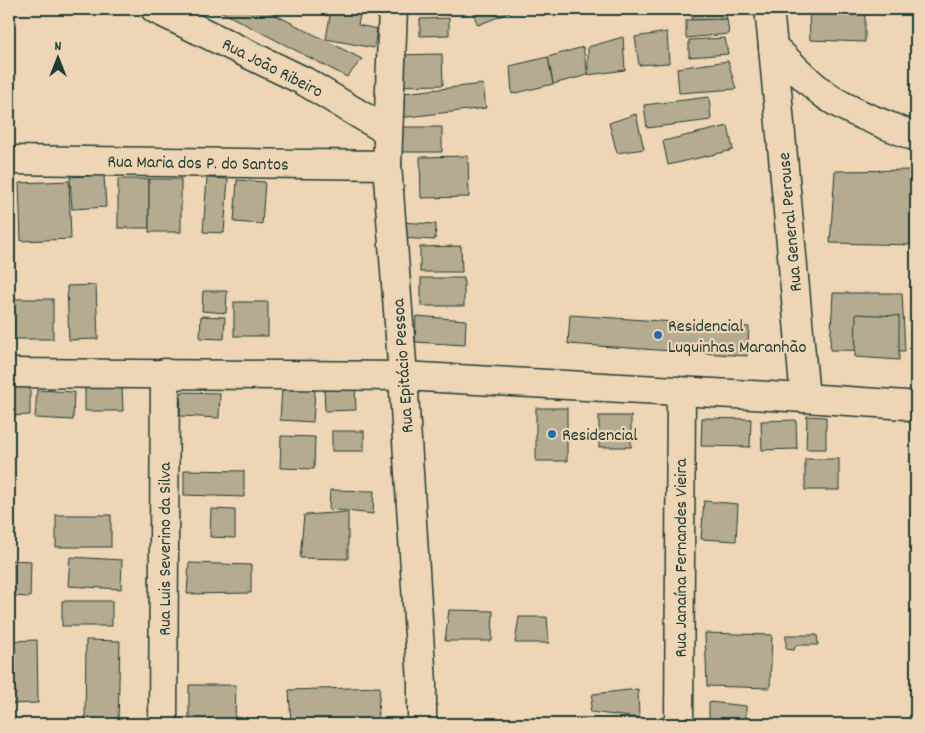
<svg xmlns="http://www.w3.org/2000/svg" width="925" height="733" font-family="Dekko,sans-serif">
<style>
.building{fill:#b4ab91;stroke:#1f3d34}
.lines{fill:none;stroke-linecap:round;stroke-linejoin:round}
.minor-casing{stroke:#1f3d34;stroke-width:31}
.major-casing{stroke:#1f3d34;stroke-width:31}
.minor{stroke:#eed5b5;stroke-width:28}
.major{stroke:#eed5b5;stroke-width:28}
.poi-dot{fill:#1f6fb2;stroke:#eed5b5;stroke-width:2}
.labels{text-anchor:middle;stroke-width:4.5;stroke-linejoin:round;paint-order:stroke}
.street-label{font-size:18px;fill:#1f3d34;stroke:#eed5b5}
.poi-label{font-size:18px;fill:#1f3d34;stroke:#eed5b5;text-anchor:start}
</style>
<rect width="100%" height="100%" fill="#eed5b5"/>
<filter id="ink" filterUnits="userSpaceOnUse"><feTurbulence type="fractalNoise" baseFrequency=".02" numOctaves="2"/><feDisplacementMap in="SourceGraphic" scale="10" xChannelSelector="R" yChannelSelector="G"/><feConvolveMatrix kernelMatrix="1 2 1 2 8 2 1 2 1" color-interpolation-filters="sRGB"/></filter>
<g filter="url(#ink)">
<g class="building">
<path d="M216,9H264L362,59L347,77Z"/>
<path d="M317,9H361L358,25L377,29L374,48L326,39L330,16L316,13Z"/>
<path d="M471,9H518L478,25Z"/>
<path d="M700,9H724L727,19L692,20L691,10Z"/>
<path d="M809,9H865V42L810,40Z"/>
<path d="M449,18V35L420,36V19Z"/>
<path d="M727,19L729,34L686,38V20Z"/>
<path d="M667,32L669,63L639,65L635,37Z"/>
<path d="M623,37L625,70L588,75V47Z"/>
<path d="M725,38L728,54L689,57V40Z"/>
<path d="M583,47L588,75L553,84L548,57Z"/>
<path d="M442,54L443,85L395,86V55Z"/>
<path d="M548,57L553,84L512,94L510,66Z"/>
<path d="M728,61L736,89L679,93L677,68Z"/>
<path d="M483,84L486,108L398,118L395,94Z"/>
<path d="M709,97L711,120L647,128L644,105Z"/>
<path d="M636,114L644,149L617,153L609,123Z"/>
<path d="M728,126L733,150L668,165L663,141Z"/>
<path d="M401,127H442V152H400Z"/>
<path d="M468,156L469,197L421,198L420,157Z"/>
<path d="M916,170V245L830,243L835,171Z"/>
<path d="M104,175L106,207L72,209L70,177Z"/>
<path d="M207,178L228,179L224,233L203,232Z"/>
<rect x="118" y="179" width="31" height="49"/>
<rect x="149" y="179" width="32" height="53"/>
<path d="M237,180L265,182L262,224L234,222Z"/>
<path d="M69,181L71,239L21,241L19,183Z"/>
<path d="M399,222L436,224L435,240L399,238Z"/>
<path d="M461,246L462,272H420V247Z"/>
<rect x="421" y="278" width="43" height="28"/>
<path d="M96,285L98,339L69,340L67,286Z"/>
<path d="M203,291H227L226,313L202,311Z"/>
<path d="M833,293H902L905,351L830,350Z"/>
<rect x="11" y="299" width="42" height="40"/>
<rect x="234" y="302" width="34" height="34"/>
<path d="M856,314L899,316V360L855,357Z"/>
<path d="M570,315L749,327L747,356L568,344Z"/>
<path d="M201,316L225,317L224,339L200,338Z"/>
<path d="M416,316L466,320L465,345L415,342Z"/>
<path d="M85,386H122L123,411H85Z"/>
<path d="M355,386L356,410L325,411L324,387Z"/>
<path d="M30,387V415L9,416V388Z"/>
<path d="M282,388L315,390L313,422L280,420Z"/>
<path d="M37,390L74,392L73,420L35,418Z"/>
<path d="M181,392L220,393L219,418L180,416Z"/>
<rect x="536" y="408" width="31" height="53"/>
<rect x="599" y="416" width="32" height="31"/>
<path d="M807,416L826,417V449H806Z"/>
<path d="M702,418L751,419L750,447L701,446Z"/>
<path d="M796,420L797,449L762,450L761,421Z"/>
<rect x="332" y="431" width="32" height="20"/>
<path d="M281,436L315,437L314,469L280,468Z"/>
<rect x="805" y="459" width="34" height="31"/>
<path d="M184,470L244,471V497L184,495Z"/>
<path d="M330,490L374,491L373,514L329,509Z"/>
<path d="M704,501L738,504L736,541L701,539Z"/>
<path d="M211,509L235,510V538L210,537Z"/>
<path d="M348,512V559L300,558L304,515Z"/>
<rect x="56" y="515" width="55" height="32"/>
<path d="M70,557L122,560L121,589L68,586Z"/>
<path d="M9,560L31,561L30,597L9,596Z"/>
<path d="M189,563L251,565V593L187,594Z"/>
<rect x="62" y="601" width="50" height="25"/>
<path d="M449,610L493,611L492,641H445Z"/>
<path d="M519,617H547L549,643H515Z"/>
<path d="M705,633L772,635L770,688L707,686Z"/>
<path d="M786,635H817L818,645H796L794,650L786,649Z"/>
<path d="M37,640L38,703L9,704V641Z"/>
<path d="M86,640L120,641L118,724H85Z"/>
<path d="M189,685H236L235,724L189,723Z"/>
<path d="M380,687L377,724H291L289,690Z"/>
<path d="M638,689L639,718L590,712L593,694Z"/>
<path d="M709,702L746,706V724L709,723Z"/>
</g>
<g class="lines">
<g class="minor-casing">
<g id="minor">
<path d="M155,9L304,81L387,131"/>
<path d="M393,9L387,165L403,376L422,683V724"/>
<path d="M773,47L805,398"/>
<path d="M9,160L387,165"/>
<path d="M9,373L403,376L805,398L906,405L916,409"/>
<path d="M163,724L165,373"/>
<path d="M679,724L681,392"/>
</g>
</g>
<g class="major-casing">
<path id="major" d="M769,9L773,47C791,63 808,83 828,97C854,114 887,125 916,137"/>
</g>
<use href="#minor" class="minor"/>
<use href="#major" class="major"/>
</g>
</g>
<g class="poi-dot">
<circle cx="658" cy="335" r="5"/>
<circle cx="552" cy="434" r="5"/>
</g>
<g class="labels">
<g class="street-label">
<text transform="translate(273 67) rotate(27)" y="6">Rua João Ribeiro</text>
<text transform="translate(198 162) rotate(1)" y="6">Rua Maria dos P. do Santos</text>
<text transform="translate(789 222) rotate(-95)" y="6">Rua General Perouse</text>
<text transform="translate(402 366) rotate(-94)" y="6">Rua Epitácio Pessoa</text>
<text transform="translate(164 549) rotate(-90)" y="6">Rua Luis Severino da Silva</text>
<text transform="translate(680 558) rotate(-90)" y="6">Rua Janaína Fernandes Vieira</text>
</g>
<g class="poi-label">
<text x="668" y="331">Residencial<tspan x="668" dy="21">Luquinhas Maranhão</tspan></text>
<text x="562" y="440">Residencial</text>
</g>
</g>
<rect width="925" height="733" fill="none" stroke="#eed5b5" stroke-width="30"/>
<rect x="15" y="15" width="895" height="703" fill="none" stroke="#1f3d34" stroke-width="2" filter="url(#ink)"/>
<g transform="translate(58 58)" stroke="#eed5b5" stroke-width="4" paint-order="stroke">
<path d="M0-4L9 19L0 12L-9 19Z" fill="#1f3d34"/>
<text y="-8" font-size="14" font-weight="bold" text-anchor="middle" fill="#1f3d34">N</text>
</g>
</svg>
